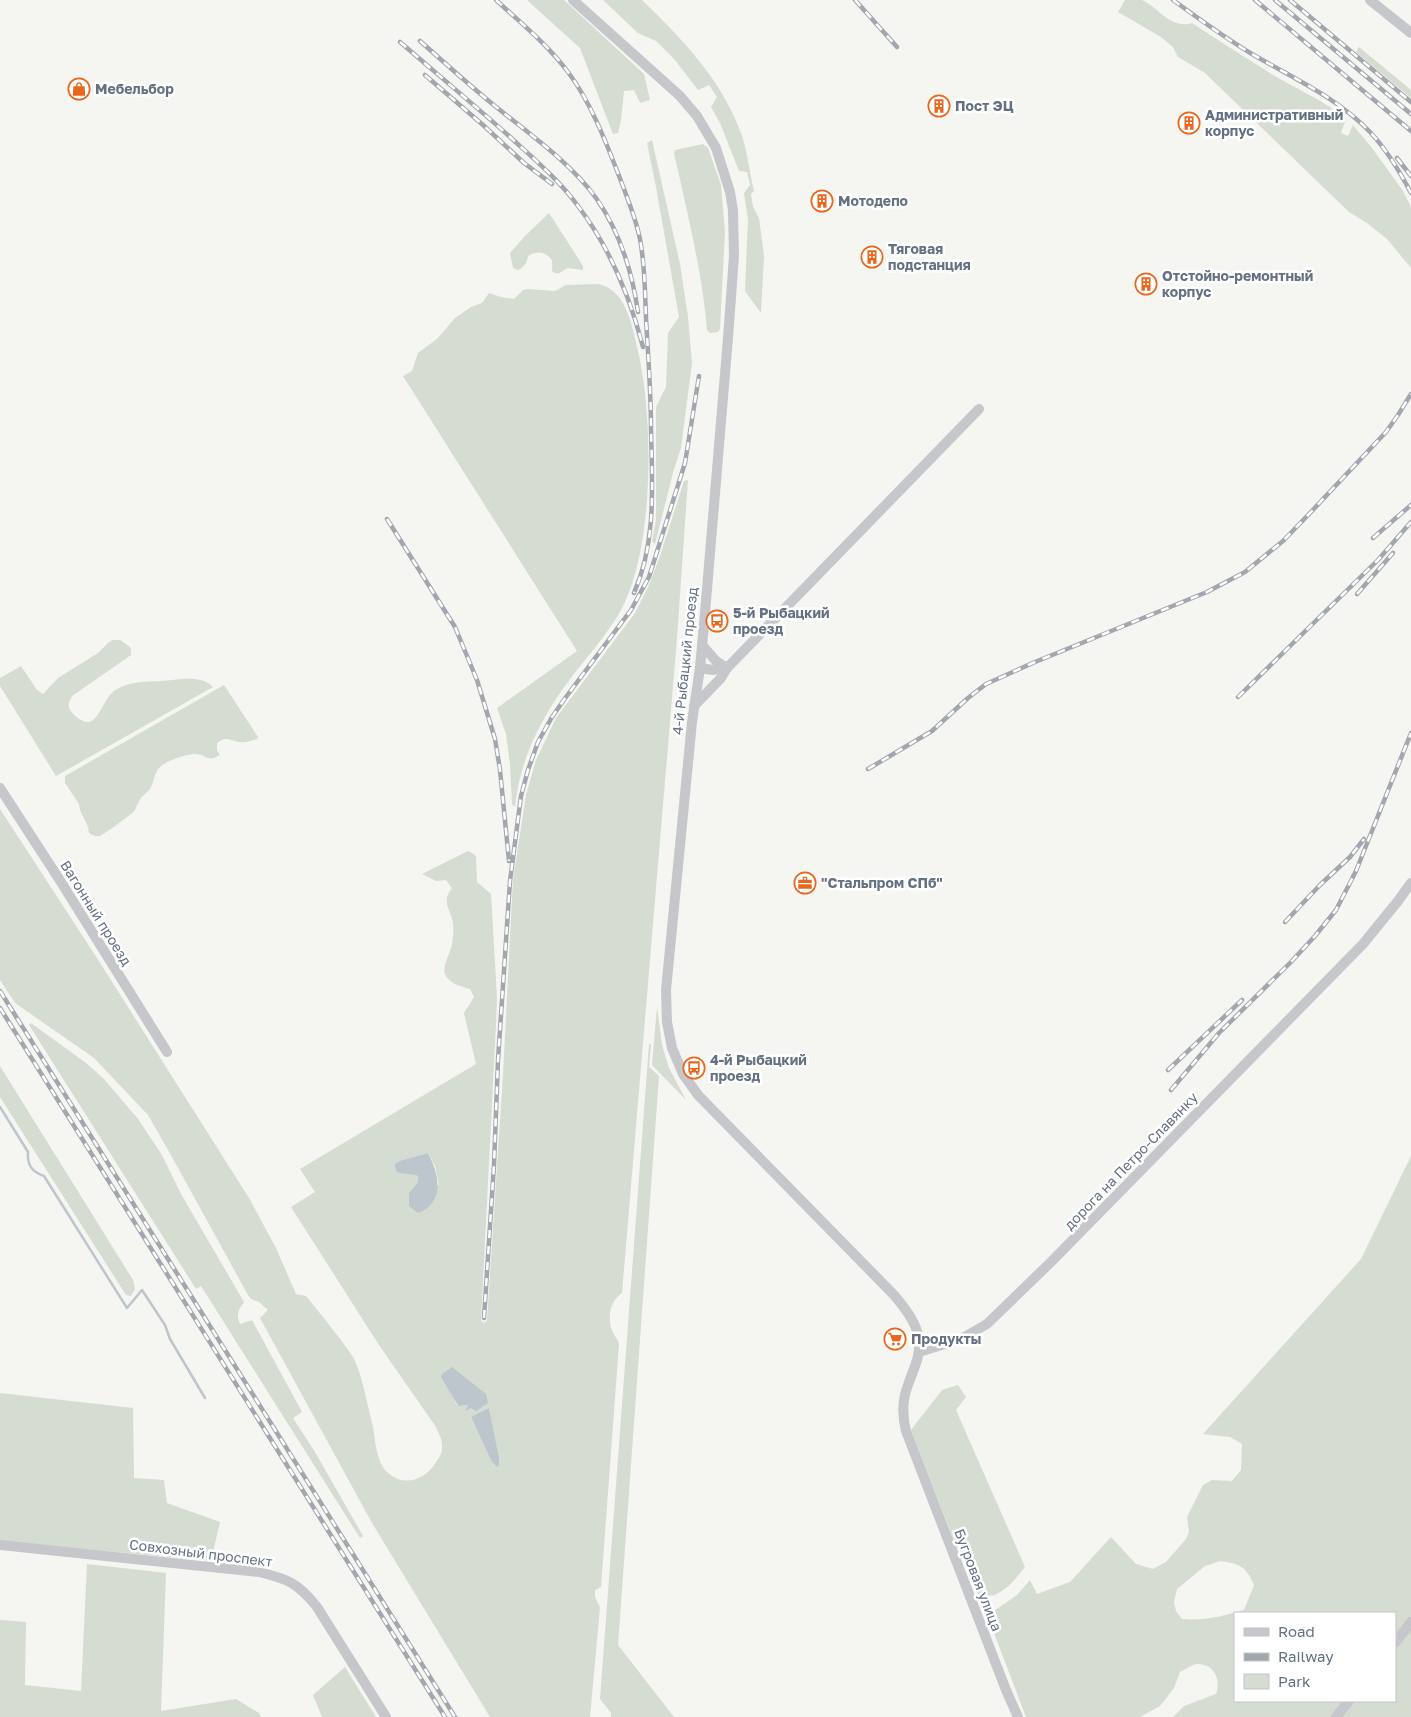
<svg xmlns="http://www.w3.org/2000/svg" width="1411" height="1717" font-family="'Golos Text',sans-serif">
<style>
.green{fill:#d5dcd2;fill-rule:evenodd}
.water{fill:#bdc6cd}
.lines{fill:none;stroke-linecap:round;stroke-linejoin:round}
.stream{stroke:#bdc6cd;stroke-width:2.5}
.minor{stroke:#c5c7cb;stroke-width:10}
.rail-casing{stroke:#a2a7ae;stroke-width:4.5}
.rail{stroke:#fff;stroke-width:2.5;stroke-dasharray:8;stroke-linecap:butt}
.labels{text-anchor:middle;stroke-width:5;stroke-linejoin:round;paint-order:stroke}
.poi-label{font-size:14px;font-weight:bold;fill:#637183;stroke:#fff;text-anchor:start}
.street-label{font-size:14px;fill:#637183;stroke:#fff}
</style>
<rect width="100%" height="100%" fill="#f5f5f1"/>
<g class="green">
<path d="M527,0H564L644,74L650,100L640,103L634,90L624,91L621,120L618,133L613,134L580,48Z"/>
<path d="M603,0H642C681,38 719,77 739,128C747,146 749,171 754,191L751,194L753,207L759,218L764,256L761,313L745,291L748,220L744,193L750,185L747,172L739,171L720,123L711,107L717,97L709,85L698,90L675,60L656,41L638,33Z"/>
<path d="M1125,0C1130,0 1137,0 1142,0C1158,7 1171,30 1192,23C1221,42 1250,61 1280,79C1303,92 1326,102 1346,119L1341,133L1348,136L1353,125L1372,148L1403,191L1411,207V268L1387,239L1367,223L1349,212L1205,73L1178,57L1173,47L1161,37L1118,12Z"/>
<path d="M1359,47L1411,90V98L1356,52Z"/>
<path d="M652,140L680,264L688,317L692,363L681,448L674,469L655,544L652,541L656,520V407L666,387L668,333L679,317L656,187L647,143Z"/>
<path d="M703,144L708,148L721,185L725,232L720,329L718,332L710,333L707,330C702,270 687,212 674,153L675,150Z"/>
<path d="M549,213L583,266V270L568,268C562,270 559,277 552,271C552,267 553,262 551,259C545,251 535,251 528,256C527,262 525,267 518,270L513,268L510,253L525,236Z"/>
<path d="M598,284C627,290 632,326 638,351C654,419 655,557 617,617C598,647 573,672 554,702C533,735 519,768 515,807L512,804L510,764L506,734L497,708L577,651L403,376L412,371L418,353L438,338L455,318L471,307L482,303L489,293L501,297L514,299L523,290L529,289L555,291L566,285Z"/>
<path d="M688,480L677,638L622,1293C609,1301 607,1320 613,1333C615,1337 618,1339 619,1344L601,1587L595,1590V1597L600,1607L590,1717H490L372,1523L260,1318L268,1310L259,1302L251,1299L248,1295L172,1157L148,1115L94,1058L15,1003L0,980V809L95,955L249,1198L276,1248L296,1294L306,1296C322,1316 339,1336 353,1357C361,1371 368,1406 372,1423C376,1439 375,1461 388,1473C405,1488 426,1479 436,1462C439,1458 442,1454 442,1448C443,1441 439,1434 436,1427L379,1345L291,1207L315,1192L300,1169L476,1064L464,1013L474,997L470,989C462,987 448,983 445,974C442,964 451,953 452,944C453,938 454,930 453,924C452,910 440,903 452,888L446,880L436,881L422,874L466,852L469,851L476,856L477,882L491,894L497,998L496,1024L481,1321L485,1323L487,1320L503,1075L513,879L526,795L536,760L556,718L635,613L649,585L660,556L684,481ZM428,1153L435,1166L439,1185L409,1193L418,1182V1176L413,1173V1158ZM449,1370L471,1408L466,1410L468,1405L459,1406L456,1404L444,1373ZM489,1408L498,1455L495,1465L471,1418Z"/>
<path d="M113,640H120L131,648V655L72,696C71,699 68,702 69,707C70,713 82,723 89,722C99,720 104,699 113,692C127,681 145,682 161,681C178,680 201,674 213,687L56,776L0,686V678L21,666L37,690L43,694L58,678L98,653L108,643Z"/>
<path d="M224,685L258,737L257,739C251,741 246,743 240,742C230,741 226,735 217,743V750L220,755C207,763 206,754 195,754C186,754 165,761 159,768C154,774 154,782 150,789C148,792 144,794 142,797C138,801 137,807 134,811C132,814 103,835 100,836C95,837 93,835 89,833L88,827L80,810L79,804L65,783V776Z"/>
<path d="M657,1007L662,1045L669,1068L686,1100L652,1065Z"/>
<path d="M31,1023L86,1063L104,1079L138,1119L162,1155L181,1194L244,1302C238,1311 236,1314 240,1324L252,1320L302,1412L293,1418L315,1452L363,1536L360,1538L201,1286L196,1289L29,1025Z"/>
<path d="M649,1044H651L649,1067L659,1076L618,1645L674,1717H611V1713L600,1699Z"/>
<path d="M0,1066L133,1280L135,1289L131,1296L126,1295L0,1097Z"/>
<path d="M1411,1156V1717H1173L1184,1706L1216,1694C1221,1680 1215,1664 1197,1664C1192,1664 1185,1670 1180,1672L1174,1688L1160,1706L1140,1717H1026L989,1620L991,1613L1017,1595L1030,1580L1037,1594L1070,1582L1111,1537L1136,1564L1153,1569L1166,1562L1186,1539L1189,1532L1187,1517L1203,1485L1212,1480L1232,1481L1241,1470L1242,1444L1230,1437L1203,1434L1361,1259ZM1220,1561C1240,1564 1246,1566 1254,1585L1244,1610C1223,1616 1204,1621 1182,1619L1176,1611L1174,1602L1177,1589L1205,1566ZM1235,1613H1395V1701H1235Z"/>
<path d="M958,1385L966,1397L956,1410L1025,1567C1014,1581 997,1603 978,1594L962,1554L957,1548L911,1430L942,1390Z"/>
<path d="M0,1393L133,1408L134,1478L164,1480L167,1503L220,1522L211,1561L0,1541Z"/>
<path d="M87,1564L166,1573L161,1711L236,1699L259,1713L261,1717H0V1620L26,1622L25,1685L81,1691Z"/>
<path d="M345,1667L376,1717H322L313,1695Z"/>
</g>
<g class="water">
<path d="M428,1153C439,1174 446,1202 418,1213L409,1206V1193L418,1182V1176C410,1172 403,1176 396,1171L395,1164L400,1161Z"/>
<path d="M452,1367L486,1394L488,1403L476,1411L471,1408L465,1411L468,1405L459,1406L457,1404L441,1377L442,1374Z"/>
<path d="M489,1408L499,1458V1465L497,1467L492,1462L471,1417Z"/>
</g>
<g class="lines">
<path class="stream" d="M0,1107L28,1152C27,1165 32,1172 44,1176L127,1308L142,1290L165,1325L170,1339L205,1398"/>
<g class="minor">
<path d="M573,0L680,96L697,116L716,148L730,192L733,210L734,256L728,338L705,613L700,668L692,722L666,990L667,1022L672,1048L683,1074L698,1095L894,1295C905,1308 916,1322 919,1339C921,1356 913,1370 908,1385C902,1400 902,1415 906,1431L1006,1690L1018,1717"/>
<path d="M1370,0L1411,33"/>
<path d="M700,668L713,670L727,668L979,409"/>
<path d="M694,706L721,678L727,668L716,661L702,645"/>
<path d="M0,788L61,882L167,1052"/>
<path d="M919,1352L961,1339L987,1324L1052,1261L1363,944L1398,901L1411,883"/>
<path d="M0,1545L259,1572C288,1579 298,1583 317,1607L386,1717"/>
<path d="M1395,1643L1411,1622"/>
<path d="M1336,1717L1349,1701"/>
</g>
<g class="rail-casing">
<g id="rail">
<path d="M496,0C521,23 548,45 568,72C592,104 607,145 621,181C628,200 636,219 640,239C645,265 645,293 646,318C648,355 651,392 651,428C652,483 657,541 634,593"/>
<path d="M855,0L897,47"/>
<path d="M1173,0C1199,19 1225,38 1252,54C1293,78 1338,98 1370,132C1387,150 1400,172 1411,193"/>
<path d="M1255,0L1411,131"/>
<path d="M1275,0L1411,114"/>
<path d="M1290,0L1411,102"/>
<path d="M420,41C445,63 469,85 495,106C528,133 571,163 596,198C620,232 632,271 638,312"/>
<path d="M400,42C436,73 473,104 509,136C533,158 559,180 578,206C610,248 630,297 643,347"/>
<path d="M425,75L483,125L524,163L552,184"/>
<path d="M1397,158L1411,176"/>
<path d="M387,519L455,627L477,680L495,739L500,770L509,861"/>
<path d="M1373,538L1411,505"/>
<path d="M1357,594L1393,553"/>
<path d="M1238,697L1378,560L1411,522"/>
<path d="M868,769L932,731L968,698L986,684L1035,662L1207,592L1245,572L1283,541L1310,513L1386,432L1398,415L1411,394"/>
<path d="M1285,922L1320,885L1350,857L1364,839"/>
<path d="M0,991L455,1717"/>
<path d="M0,1008L445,1717"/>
<path d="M1168,1070L1242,1000"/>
<path d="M1171,1090L1219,1033L1291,962L1315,936L1336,910L1356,871L1411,733"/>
<path d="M484,1318L494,1165L498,1060L510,881L521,796L528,770L538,742L552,717L566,697L631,610L649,577L685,463L699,376"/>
</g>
</g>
<use href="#rail" class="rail"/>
</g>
<defs>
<g id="shop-ring" transform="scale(1.125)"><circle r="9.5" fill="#fff" stroke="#e8671e" stroke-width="1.5"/><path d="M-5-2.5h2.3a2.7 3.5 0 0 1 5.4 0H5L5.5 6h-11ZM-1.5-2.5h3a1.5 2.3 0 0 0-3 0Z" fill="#e8671e"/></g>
<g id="building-ring" transform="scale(1.125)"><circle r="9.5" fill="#fff" stroke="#e8671e" stroke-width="1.5"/><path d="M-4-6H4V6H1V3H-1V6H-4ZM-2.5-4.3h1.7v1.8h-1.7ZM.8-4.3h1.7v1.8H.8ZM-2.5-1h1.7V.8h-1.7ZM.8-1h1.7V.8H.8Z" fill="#e8671e"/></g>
<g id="bus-ring" transform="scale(1.125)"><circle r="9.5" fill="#fff" stroke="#e8671e" stroke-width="1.5"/><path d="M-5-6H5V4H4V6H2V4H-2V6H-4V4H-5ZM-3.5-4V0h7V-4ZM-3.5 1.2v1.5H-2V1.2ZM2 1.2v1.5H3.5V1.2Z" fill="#e8671e"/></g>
<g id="office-ring" transform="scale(1.125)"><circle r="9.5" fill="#fff" stroke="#e8671e" stroke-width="1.5"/><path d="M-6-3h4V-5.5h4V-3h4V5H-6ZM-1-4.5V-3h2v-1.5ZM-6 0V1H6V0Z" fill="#e8671e"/></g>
<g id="supermarket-ring" transform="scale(1.125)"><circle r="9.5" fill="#fff" stroke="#e8671e" stroke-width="1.5"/><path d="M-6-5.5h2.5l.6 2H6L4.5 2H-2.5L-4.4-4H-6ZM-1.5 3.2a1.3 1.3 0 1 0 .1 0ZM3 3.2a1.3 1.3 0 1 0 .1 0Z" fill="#e8671e"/></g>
</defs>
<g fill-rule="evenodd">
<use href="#shop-ring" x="79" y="89"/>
<use href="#building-ring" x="939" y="106"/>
<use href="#building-ring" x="1189" y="123"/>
<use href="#building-ring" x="822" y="201"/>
<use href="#building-ring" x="872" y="257"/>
<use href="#building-ring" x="1146" y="284"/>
<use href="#bus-ring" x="717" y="621"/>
<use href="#office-ring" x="805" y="883"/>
<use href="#bus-ring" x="694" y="1068"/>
<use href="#supermarket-ring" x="895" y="1339"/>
</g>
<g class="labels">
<g class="poi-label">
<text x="95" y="94">Мебельбор</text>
<text x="955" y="111">Пост ЭЦ</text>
<text x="1205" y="120">Административный<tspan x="1205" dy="16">корпус</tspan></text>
<text x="838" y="206">Мотодепо</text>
<text x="888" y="254">Тяговая<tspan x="888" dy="16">подстанция</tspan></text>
<text x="1162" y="281">Отстойно-ремонтный<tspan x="1162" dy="16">корпус</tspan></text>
<text x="733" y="618">5-й Рыбацкий<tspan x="733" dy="16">проезд</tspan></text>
<text x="821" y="888">"Стальпром СПб"</text>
<text x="710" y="1065">4-й Рыбацкий<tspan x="710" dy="16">проезд</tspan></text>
<text x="911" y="1344">Продукты</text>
</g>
<g class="street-label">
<text transform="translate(685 661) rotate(-84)" y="5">4-й Рыбацкий проезд</text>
<text transform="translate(96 913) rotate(58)" y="5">Вагонный проезд</text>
<text transform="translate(1131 1161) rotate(-46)" y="5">дорога на Петро-Славянку</text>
<text transform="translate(201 1553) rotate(7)" y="5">Совхозный проспект</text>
<text transform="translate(978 1580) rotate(69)" y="5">Бугровая улица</text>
</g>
</g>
<rect x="1234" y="1612" width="162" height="90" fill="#ffffff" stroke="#c1c6cd"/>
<rect x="1244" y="1628" width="25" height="8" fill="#c5c7cb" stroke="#c1c6cd"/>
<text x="1278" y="1637" font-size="15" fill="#637183">Road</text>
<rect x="1244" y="1653" width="25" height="8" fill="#a2a7ae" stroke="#c1c6cd"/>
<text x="1278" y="1662" font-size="15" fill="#637183">Railway</text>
<rect x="1244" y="1674" width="25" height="15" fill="#d5dcd2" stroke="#c1c6cd"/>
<text x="1278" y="1687" font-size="15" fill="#637183">Park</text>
</svg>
